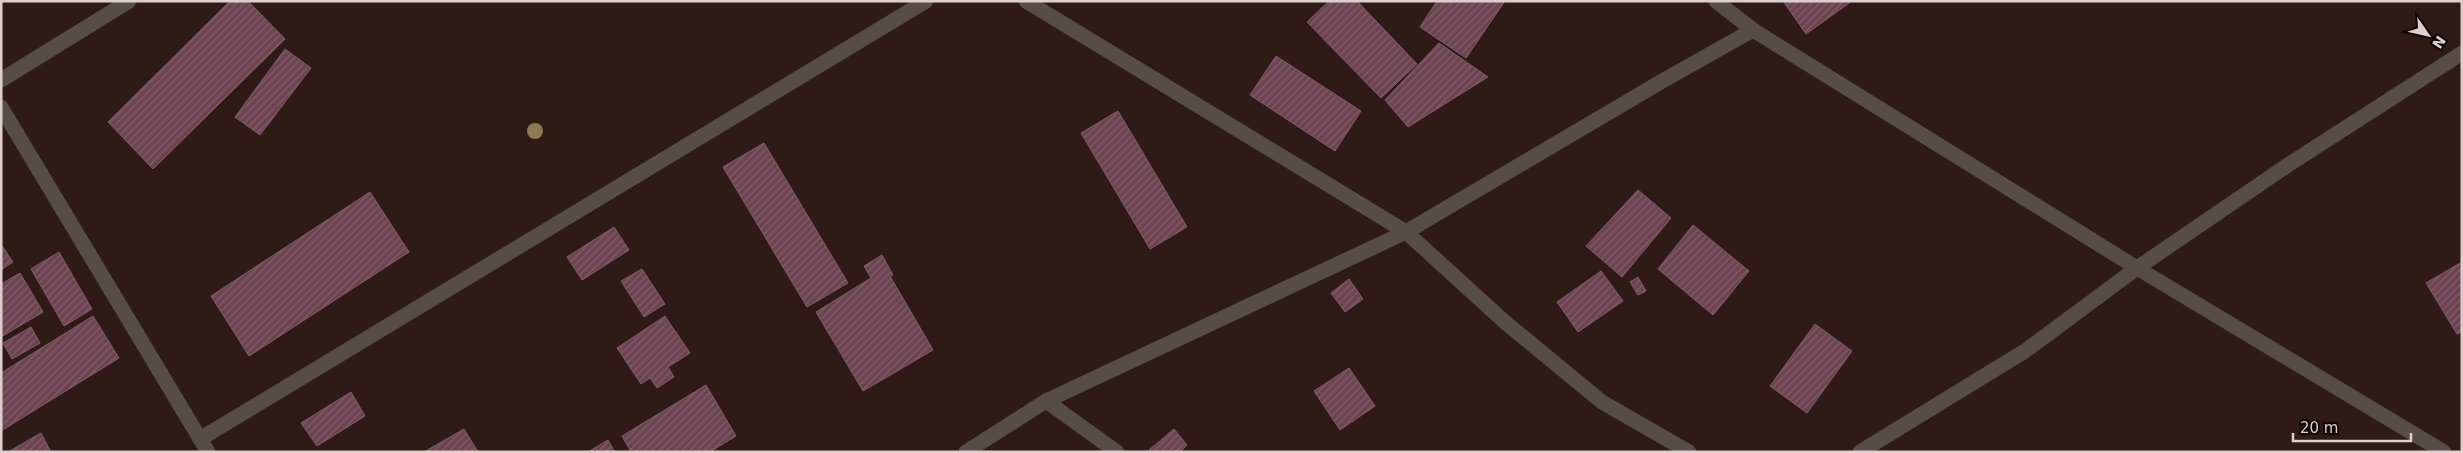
<svg xmlns="http://www.w3.org/2000/svg" width="2463" height="453" font-family="'DejaVu Sans',sans-serif">
<style>
.building{fill:url(#building-hatch);stroke:#7a6069}
.lines{fill:none;stroke-linecap:round;stroke-linejoin:round}
.minor{stroke:#554d46;stroke-width:15}
.tree{fill:#8d7a52}
</style>
<defs>
<pattern id="building-hatch" width="6" height="6" patternUnits="userSpaceOnUse" patternTransform="scale(1.25)"><rect width="6" height="6" fill="#6d4352"/><path d="M-1 1l2-2M0 6l6-6M5 7l2-2" fill="none" stroke="#815d6a"/></pattern>
</defs>
<rect width="100%" height="100%" fill="#2f1a16"/>
<g class="building">
<path d="M230,1H248L285,39L153,169L108,122Z"/>
<path d="M1329,1H1357L1417,64L1381,98L1307,22Z"/>
<path d="M1437,1H1505L1466,58L1420,27Z"/>
<path d="M1783,1H1852L1806,34Z"/>
<path d="M1439,43L1488,77L1408,127L1385,100Z"/>
<path d="M285,49L311,68L260,135L235,117Z"/>
<path d="M1276,56L1361,111L1335,151L1250,95Z"/>
<path d="M1118,111L1187,227L1150,249L1081,133Z"/>
<path d="M764,143L848,283L807,307L723,167Z"/>
<path d="M1638,190L1671,218L1622,277L1586,246Z"/>
<path d="M370,192L409,252L249,356L211,296Z"/>
<path d="M1693,225L1749,271L1713,315L1658,269Z"/>
<path d="M614,227L629,250L582,280L567,257Z"/>
<path d="M1,244L13,262L1,270Z"/>
<path d="M59,252L92,309L64,326L31,269Z"/>
<path d="M882,255L893,275L890,276L933,350L863,391L816,312L871,278L864,266Z"/>
<path d="M2462,262V332L2457,334L2426,283Z"/>
<path d="M642,269L665,304L644,317L621,281Z"/>
<path d="M1601,271L1623,301L1578,332L1557,302Z"/>
<path d="M20,273L43,312L1,337V284Z"/>
<path d="M1638,277L1646,291L1638,295L1630,282Z"/>
<path d="M1349,279L1363,299L1345,312L1331,293Z"/>
<path d="M93,316L119,358L1,431V373Z"/>
<path d="M665,316L690,353L668,367L674,377L657,388L650,378L641,384L617,348Z"/>
<path d="M1815,324L1852,351L1807,413L1770,386Z"/>
<path d="M31,327L40,343L12,359L3,343Z"/>
<path d="M1349,368L1375,406L1340,430L1314,391Z"/>
<path d="M706,385L736,436L710,452H631L622,436Z"/>
<path d="M351,392L365,416L317,446L301,423Z"/>
<path d="M464,429L478,452H424Z"/>
<path d="M1174,429L1187,445L1180,452H1150L1149,450Z"/>
<path d="M41,433L51,452H8Z"/>
<path d="M608,440L615,452H588Z"/>
</g>
<g class="lines">
<g class="minor">
<path d="M1026,1L1406,232L1506,323L1602,402L1689,452"/>
<path d="M1753,30L2137,268L2444,452"/>
<path d="M1,80L129,1"/>
<path d="M1,107L208,452"/>
<path d="M1046,401L1117,452"/>
<path d="M200,439L926,1"/>
<path d="M966,452L1046,401L1406,232L1664,80L1753,30L1716,1"/>
<path d="M1860,452L2025,351L2137,268L2288,165L2462,53"/>
</g>
</g>
<circle class="tree" cx="535" cy="131" r="8"/>
<rect width="2463" height="453" fill="none" stroke="#decfcd" stroke-width="5"/>
<g transform="translate(2428 35) rotate(124)" stroke="#100706" stroke-width="4" paint-order="stroke">
<path d="M0-4L9 19L0 12L-9 19Z" fill="#decfcd"/>
<text y="-8" font-size="14" font-weight="bold" text-anchor="middle" fill="#decfcd">N</text>
</g>
<path d="M2293 433v8h118v-8" fill="none" stroke="#decfcd" stroke-width="2.5"/>
<text x="2300" y="433" font-size="15" fill="#decfcd" stroke="#100706" stroke-width="4" paint-order="stroke">20 m</text>
</svg>
